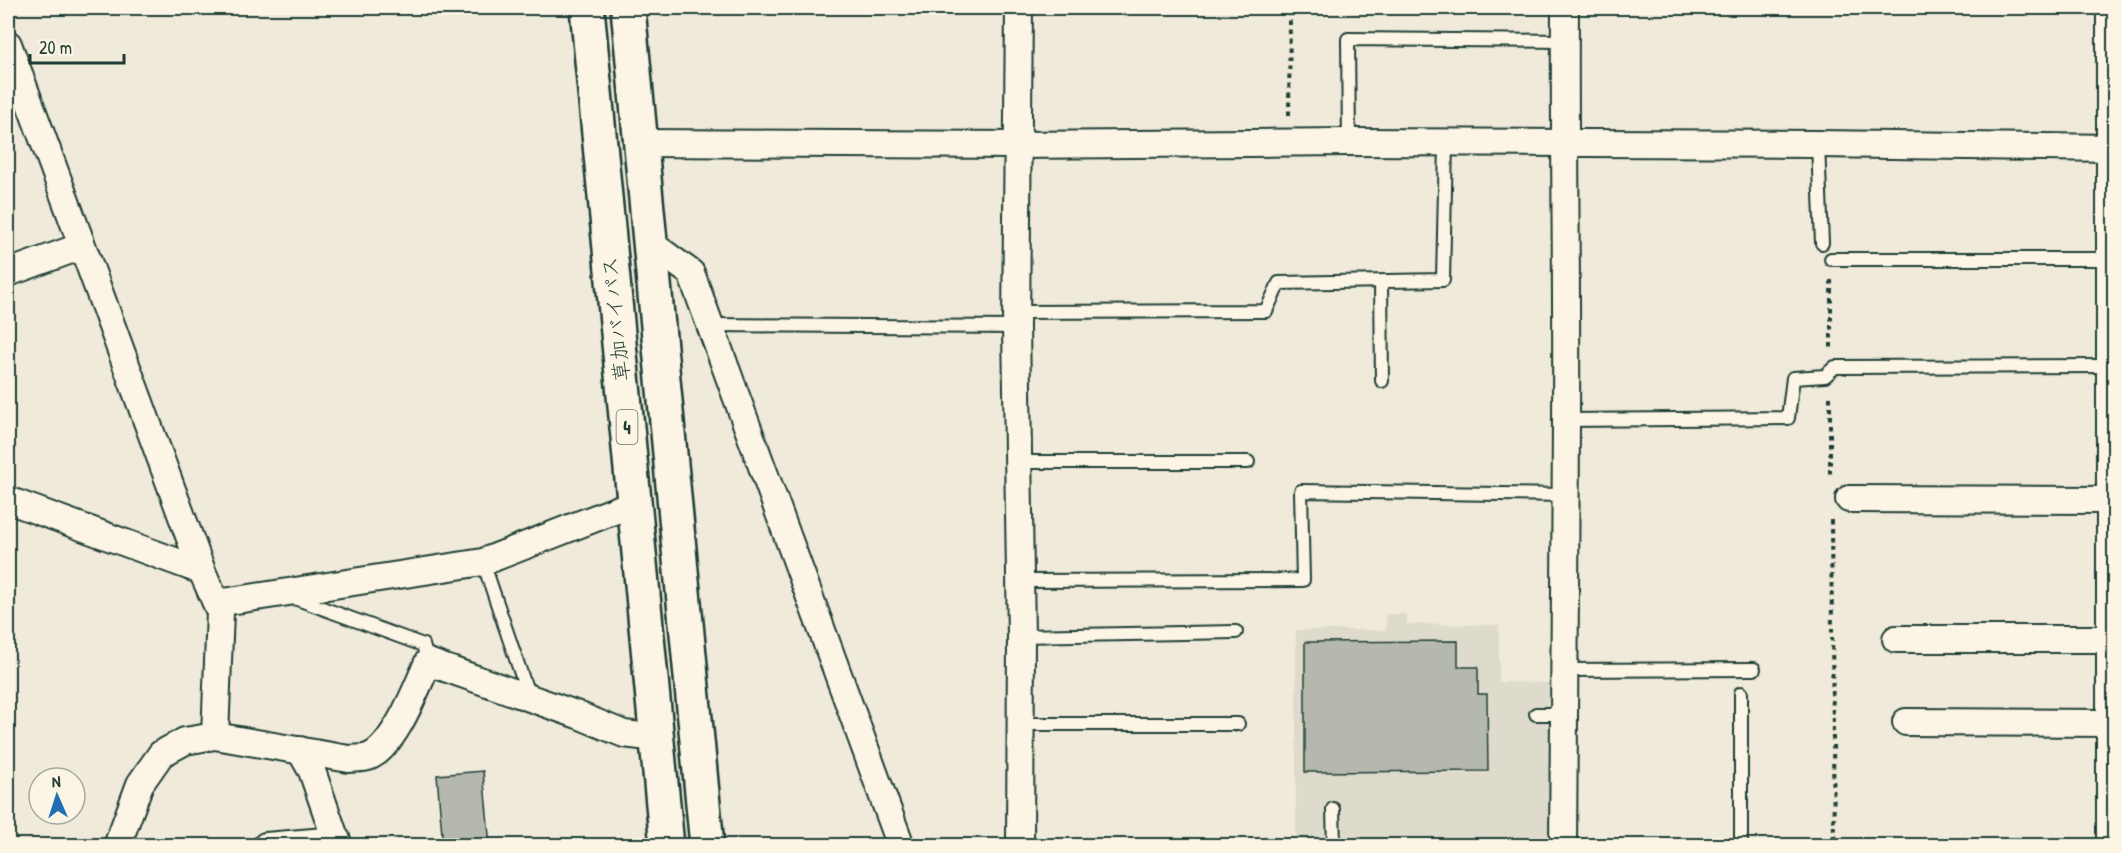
<svg xmlns="http://www.w3.org/2000/svg" width="2122" height="853" font-family="'Patrick Hand','Klee One',sans-serif">
<style>
.built{fill:#dedbcc}
.building{fill:#b5b9ad;stroke:#1f3d34;stroke-width:1.5}
.lines{fill:none;stroke-linecap:round;stroke-linejoin:round}
.lane-casing{stroke:#1f3d34;stroke-width:16}
.street-casing{stroke:#1f3d34;stroke-width:30}
.highway-casing{stroke:#1f3d34;stroke-width:38}
.path{stroke:#1f3d34;stroke-width:4;stroke-dasharray:4.5 4.5;stroke-linecap:butt}
.lane{stroke:#fcf5e5;stroke-width:12}
.street{stroke:#fcf5e5;stroke-width:26}
.highway{stroke:#fcf5e5;stroke-width:33}
.labels{text-anchor:middle;stroke-width:4.5;stroke-linejoin:round;paint-order:stroke}
.shield{fill:#fcf5e5;stroke:#617469;stroke-width:1.5}
.shield-label{font-size:20px;font-weight:bold;fill:#1f3d34}
.street-label{font-size:21px;fill:#1f3d34;stroke:#fcf5e5}
</style>
<rect width="100%" height="100%" fill="#efeada"/>
<filter id="ink" filterUnits="userSpaceOnUse"><feTurbulence type="fractalNoise" baseFrequency=".0167" numOctaves="2"/><feDisplacementMap in="SourceGraphic" scale="12" xChannelSelector="R" yChannelSelector="G"/><feConvolveMatrix kernelMatrix="1 2 1 2 8 2 1 2 1" color-interpolation-filters="sRGB"/></filter>
<g filter="url(#ink)">
<path class="built" d="M1386,614H1407V624L1499,625V682L1551,683L1550,834L1537,846L1296,845V630H1386Z"/>
<g class="building">
<path d="M1458,641V667H1478V694H1487L1488,771L1305,772V642Z"/>
<path d="M483,771L490,846H443L437,775Z"/>
</g>
<g class="lines">
<g class="lane-casing">
<g id="lane">
<path d="M1349,142L1348,39L1565,41"/>
<path d="M1818,144L1822,243"/>
<path d="M1831,259H2111"/>
<path d="M1381,282L1382,381"/>
<path d="M1016,312L1266,311L1279,283L1443,280L1446,143"/>
<path d="M711,325L1016,327"/>
<path d="M1566,420L1788,418L1793,378L1825,376L1835,367L2111,366"/>
<path d="M1019,462H1248"/>
<path d="M483,562L529,697"/>
<path d="M1021,581L1303,580L1301,491L1564,495"/>
<path d="M292,597L423,645L428,662"/>
<path d="M1021,636L1236,632"/>
<path d="M1565,670L1754,669"/>
<path d="M1536,714H1565"/>
<path d="M1020,724H1238"/>
<path d="M1333,809L1334,846"/>
<path d="M1741,846V693"/>
</g>
</g>
<g class="street-casing">
<g id="street">
<path d="M1019,8L1016,327L1021,636L1020,846"/>
<path d="M8,44L202,571L220,612L215,736"/>
<path d="M641,143L1017,145L1349,142L1818,144L2114,148"/>
<path d="M651,244L691,273L901,846"/>
<path d="M8,273L82,246"/>
<path d="M1849,499L2111,500"/>
<path d="M8,500L202,571"/>
<path d="M217,603L483,562L634,503"/>
<path d="M1896,639H2110"/>
<path d="M1906,722L2110,723"/>
<path d="M300,750L312,771L338,846"/>
<path d="M117,846L140,784L161,754L185,741L215,736L349,759C355,758 362,759 368,757C394,748 417,687 428,662L578,715L624,734L657,738"/>
<path d="M266,846L337,840"/>
<path d="M1563,846C1565,704 1565,562 1566,420C1567,282 1564,145 1565,8"/>
<path d="M2110,846V8"/>
</g>
</g>
<g class="highway-casing">
<g id="highway">
<path d="M587,8L667,846"/>
<path d="M628,8L707,846"/>
</g>
</g>
<g class="path">
<path d="M1289,115L1290,8"/>
<path d="M1831,280V348"/>
<path d="M1830,397V477"/>
<path d="M1831,520L1834,846"/>
</g>
<use href="#lane" class="lane"/>
<use href="#street" class="street"/>
<use href="#highway" class="highway"/>
</g>
</g>
<g class="labels">
<rect class="shield" x="616.5" y="410" width="21" height="34" rx="4.5"/>
<g class="shield-label">
<text x="627" y="434">4</text>
</g>
<g class="street-label">
<text transform="translate(616 319) rotate(-96)" y="7">草加バイパス</text>
</g>
</g>
<rect width="2122" height="853" fill="none" stroke="#fcf5e5" stroke-width="30"/>
<rect x="15" y="15" width="2092" height="823" fill="none" stroke="#1f3d34" stroke-width="2" filter="url(#ink)"/>
<g transform="translate(57 796) rotate(357)"><circle r="28" fill="#fcf5e5" stroke="#a4ab9e" stroke-width="1.5"/>
<path d="M0-4.5L10 22L0 15L-10 22Z" fill="#1f6fb2"/>
<text y="-9" font-size="16" font-weight="bold" text-anchor="middle" fill="#1f3d34">N</text>
</g>
<path d="M30 54v9h94v-9" fill="none" stroke="#1f3d34" stroke-width="3"/>
<text x="39" y="54" font-size="18" fill="#1f3d34" stroke="#fcf5e5" stroke-width="4.5" paint-order="stroke">20 m</text>
</svg>
